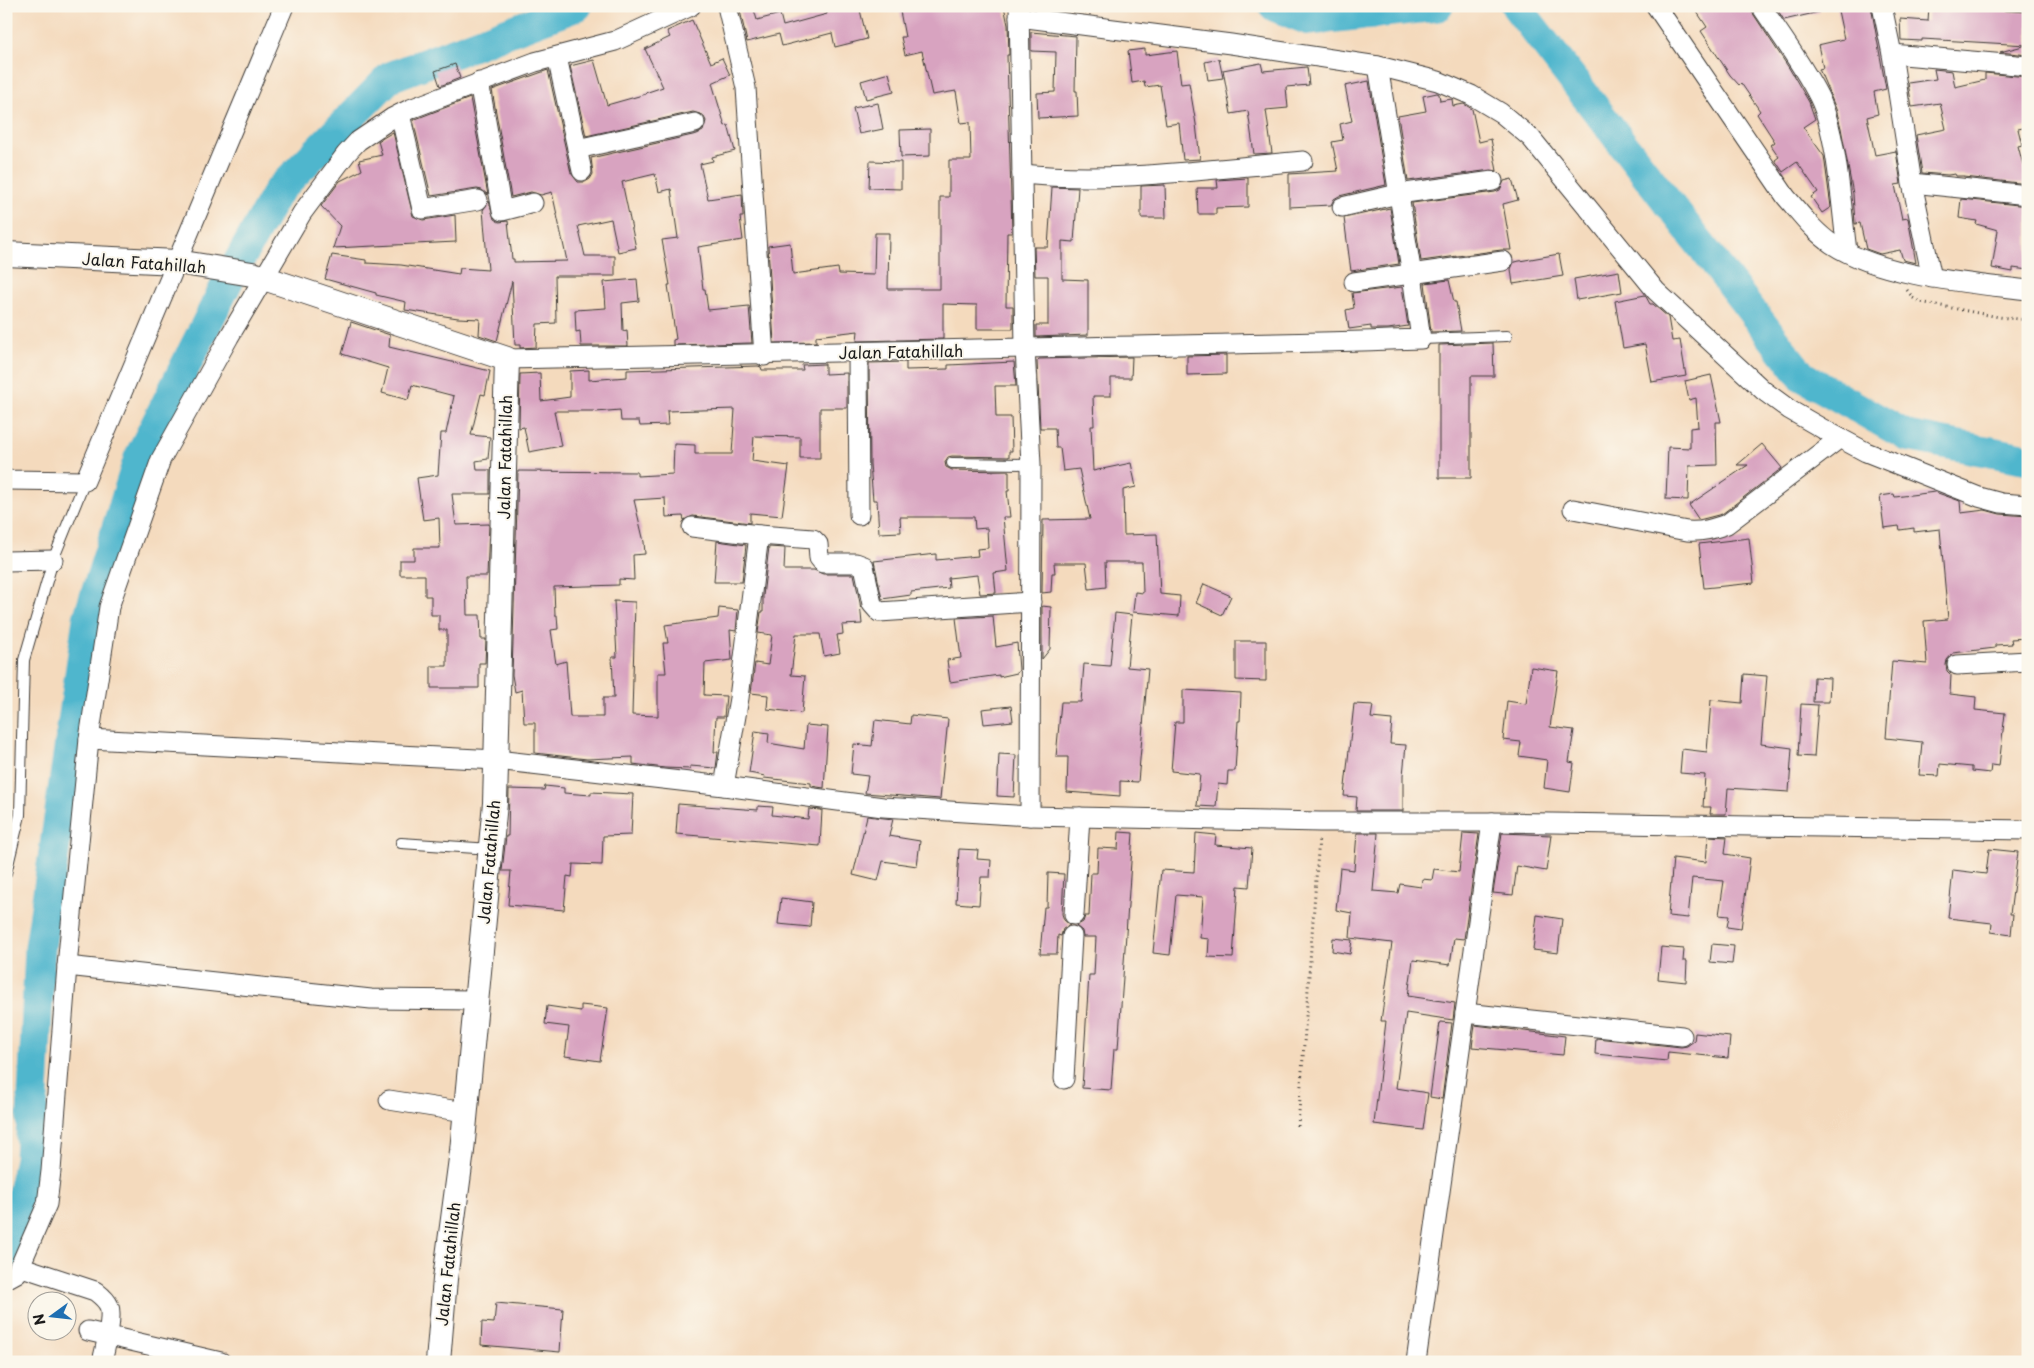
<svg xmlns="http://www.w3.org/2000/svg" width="2034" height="1368" font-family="'Playpen Sans',sans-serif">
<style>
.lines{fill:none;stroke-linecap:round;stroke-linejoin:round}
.river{stroke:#4fb6cd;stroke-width:31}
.building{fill:#d8a3c0}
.service-casing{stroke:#3c3834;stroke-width:12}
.minor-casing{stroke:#3c3834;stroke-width:21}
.tertiary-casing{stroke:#3c3834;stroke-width:26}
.path{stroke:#3c3834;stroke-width:3;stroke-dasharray:1 4;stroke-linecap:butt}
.service{stroke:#fff;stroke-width:10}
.minor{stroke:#fff;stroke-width:19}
.tertiary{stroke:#fff;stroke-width:24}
.labels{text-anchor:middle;stroke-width:4;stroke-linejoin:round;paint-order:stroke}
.street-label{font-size:16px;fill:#1c1c1c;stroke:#fbf7ec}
</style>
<rect width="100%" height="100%" fill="#fbf7ec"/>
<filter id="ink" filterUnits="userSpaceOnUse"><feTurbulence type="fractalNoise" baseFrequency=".02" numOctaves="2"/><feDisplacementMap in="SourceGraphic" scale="10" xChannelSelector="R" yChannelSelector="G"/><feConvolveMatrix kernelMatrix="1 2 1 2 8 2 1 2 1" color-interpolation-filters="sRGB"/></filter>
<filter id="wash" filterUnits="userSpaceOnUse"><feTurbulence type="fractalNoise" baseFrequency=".0096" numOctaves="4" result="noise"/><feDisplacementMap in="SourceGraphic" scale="20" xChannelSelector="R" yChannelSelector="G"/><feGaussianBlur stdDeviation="1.12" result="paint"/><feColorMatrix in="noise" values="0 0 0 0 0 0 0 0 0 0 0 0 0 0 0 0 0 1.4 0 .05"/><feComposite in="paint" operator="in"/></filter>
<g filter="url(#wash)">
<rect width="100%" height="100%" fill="#f4dabd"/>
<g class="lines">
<g class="river">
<path d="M1274,6L1309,20L1438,6"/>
<path d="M1516,6L1802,376L1907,436L2028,459"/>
<path d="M6,1273L30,1159L40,948L88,619L139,458L231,275L278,191L390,77L577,6"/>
</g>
</g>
<g id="blocks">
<g class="building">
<path d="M739,6H753L757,20L780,14L783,26L827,14L826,6H859L867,39L835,47L832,33L782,46L779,34L747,42Z"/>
<path d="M899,6H1004L1008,25L1009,55H1007L1012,233H1007L1006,306H1013V329H977V305L943,304V339L857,341L858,331L816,336V342L774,343L768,246L790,243L793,274L838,268L839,274L874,275L875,233H889L888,289H940V197H949V160H971L970,122L961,123L956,91L932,95L922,51L905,55L901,37H905Z"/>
<path d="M1693,6H1750L1752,12L1789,68L1809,102L1815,119L1803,127L1824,156L1831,207L1822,213L1811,197L1818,192L1797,162L1783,172L1775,160L1779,157L1771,145L1775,142L1757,114L1760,111L1741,83L1739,85L1730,75L1701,31L1707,27Z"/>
<path d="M1775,6H1818L1819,12L1784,20Z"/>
<path d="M1837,6H1871L1886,89L1874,92L1878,114L1867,117L1875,155L1896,151L1901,184L1895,185L1902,219L1908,218L1916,263L1903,260L1900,250L1880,254L1866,249L1860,223L1855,224L1853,194L1841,128L1836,109L1819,69L1823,68L1818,45L1844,39Z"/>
<path d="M1929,6L2028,12V55L2000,52L2027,45L1922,39V41L1901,40L1900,19L1928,21Z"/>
<path d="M692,20L711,63L722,58L730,75L712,83L725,126L728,125L735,151L712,157L713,161L700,164L708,199L742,194L743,217H740L743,240L698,247L703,289H705L708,310L749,306L752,343L673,345V340L676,339L668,285H670L662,240L678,238L671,189L659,192L655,174L622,182L636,248L618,252L611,219L578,226L585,256H615V276H555L556,323L537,324L536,347L520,348V345H515L512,281L497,341L479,335L480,319L458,318L405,310L406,302L376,295V293L325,279L332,255L366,260V263L401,265L459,274L460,268L488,270L483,210L489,201L494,219L499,222L508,221L512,259H514V262L567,261L552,192L541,195L531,192L511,197L492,90L548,70L571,173L578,182H585L590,179L593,174L591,158L697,134L703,131L706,121L703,115L693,112L586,136L570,66L594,60L607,105L646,94L645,93L663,87L645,49L670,37L667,31Z"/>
<path d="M1031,32L1076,36L1075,91H1077L1078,116L1038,118L1037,93L1055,92L1056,52L1031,51Z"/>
<path d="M1145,49V55L1177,51L1181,84L1189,83L1196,124L1200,159L1183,160L1179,123L1166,125L1160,85L1145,87L1144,81L1132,83L1128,51Z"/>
<path d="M1219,59L1223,78L1208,80L1205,62Z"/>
<path d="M1261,63L1263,71L1307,67L1309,85L1286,87L1288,108L1266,110L1272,153L1254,154L1248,111L1231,114L1223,70Z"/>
<path d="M455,64L460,78L440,86L435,71Z"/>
<path d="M1934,69L1952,71L1955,87L1985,80V73L2028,77V127L2018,129L2022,145L2018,146L2026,176H2028V184L1964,177V176H1956L1955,174L1948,175L1922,173L1916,135L1946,129L1940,103L1912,107L1908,83L1936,79Z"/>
<path d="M889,73L894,92L866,99L861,81Z"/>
<path d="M1369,81L1386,185L1339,196L1334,199L1331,205L1289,207V174L1338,171L1332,142L1343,140L1340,124L1352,121L1345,86Z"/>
<path d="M1437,93L1439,94L1440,101L1452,99L1453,106L1464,104L1472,109L1479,142L1491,139L1497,171L1491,170L1408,181L1398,116L1426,111L1423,96Z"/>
<path d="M470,98L488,195L482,190L477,189L431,196L413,120Z"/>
<path d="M878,103L883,129L859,134L853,108Z"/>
<path d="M930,129V156L901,157L900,130Z"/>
<path d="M393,132L413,216L423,220L455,215L456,242L333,248L340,226L321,206L340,181L362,170L359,160L382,155L378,141Z"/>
<path d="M870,161L901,162V189L869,188Z"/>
<path d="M1248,178V207L1216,208V214H1198L1197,188H1218L1217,180Z"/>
<path d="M1512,179L1518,200L1503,204L1511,250H1501L1421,261L1412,203L1495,192L1500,190L1504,181Z"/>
<path d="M1165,185L1166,218H1141V186Z"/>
<path d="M1052,187L1078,188L1074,242L1062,241V279L1088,280V335L1036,337V325H1048V276H1035L1034,247H1048Z"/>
<path d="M1961,199L2028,206V270L2013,268V272L1992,268L1998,230L1976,224L1977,221L1959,218Z"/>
<path d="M1390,208L1399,264L1351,271L1344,218Z"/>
<path d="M1559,254L1563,276L1513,284L1511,269L1514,262Z"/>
<path d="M1619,271L1622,292L1577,300L1574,279Z"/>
<path d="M637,279L639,301L622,303L623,331L627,330L628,346H581L580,331L576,332L575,310L606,308L604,282Z"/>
<path d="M1449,280L1454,302H1456L1461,331L1431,332L1425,283Z"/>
<path d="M1402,287L1408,326L1388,329H1371V326L1349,329L1346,310L1354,308L1352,293Z"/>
<path d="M1645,295L1650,304H1653L1668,317L1672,341L1680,340L1686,376L1652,382L1645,344L1623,348L1615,301Z"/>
<path d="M351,322L390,335L389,347L490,371L485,395L481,394L471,435L490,437L488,459L476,461L477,470H490V494H452L456,525L489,524L487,576H466L467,615H480L481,639H486L485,663H479V688H431V666H447V630H439V615H431V596H425V575H400V560H414V548H440L439,518L423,520L417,478L438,475L441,433H446L454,396L412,385L408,400L382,393L388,368L342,354Z"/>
<path d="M1493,343L1494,376H1471V478H1439V345Z"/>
<path d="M1226,355V374L1187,375V356Z"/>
<path d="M1132,357L1131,378H1111V396H1093L1094,426H1091L1093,471L1131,463L1136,487L1123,490L1124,535L1157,534L1160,594L1180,596L1179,616L1133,612L1135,592L1143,593L1142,562H1105L1106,587L1089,589L1086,563H1054L1055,573H1052L1051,592L1042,593L1043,520L1090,519L1079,469L1063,471L1060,448H1056L1055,428H1040L1037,361L1039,359Z"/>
<path d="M906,362V370L948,369V365L1014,362L1016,386H995L996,417H1011L1012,451H1009V457L952,456L948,457L945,462L946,467L952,470L1009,471V491H1007L1010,517H1003L1008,571L994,573L996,593L980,594L977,575L948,578L949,588L911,592V595L882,599L874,561L936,554V560L978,556L977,549L988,548L987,528L975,529L974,517H900L901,532L879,533L877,500H873L870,464L869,363Z"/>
<path d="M825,364V374L847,373V408H820V458H800V437L754,436L752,461L789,466L782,516L750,513V523L693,516L684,520L683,516L666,517L665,498L634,500L644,542L645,554L633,555L634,580L619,579V585L554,587L555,615H557L558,629L551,630L556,664L566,661L570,717H603V698H614L612,657H617L614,601L635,602L632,715L658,716V673H666L663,643H668L665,625L718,618L719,608L738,610L736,631L730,630L732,660L705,663L704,695L726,696L724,717H716L714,752H718L716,768L690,766V769L665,768L633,764V757L587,759L535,753V723H524L522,690L515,692L512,675L518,471L637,472V476L673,474L674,444L695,445V454H732L735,409L667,411L668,425L640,426L639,421H621L620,410L596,412L595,411H554L561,446L529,452L524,427L519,428L520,374L540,373L541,401L570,397V371L589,370V380L627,377V370L758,366L761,367L762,370H803L802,365Z"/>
<path d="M1711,375L1721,422H1716L1717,465L1689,466L1688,500L1666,499L1668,447L1690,448V428L1698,427L1696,398L1689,400L1685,381Z"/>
<path d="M1762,444L1782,468L1722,514L1699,520L1689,505L1748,465H1737Z"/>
<path d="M1935,492L1960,501L1961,513L1985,510L2000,514L2028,516V596H2026L2028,638L2011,639L2012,644L1995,645V648L1953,653L1947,660L1946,665L1947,671L1951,675L1950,694L1976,697L1975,710L2005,713L1999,766L1991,765L1990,773L1972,771V767L1940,764L1939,776L1919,775L1922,742L1886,738L1892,661L1927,664L1924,621L1948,619L1940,529L1914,532V528L1900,530L1899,526L1884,528L1880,496L1894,494L1895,497Z"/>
<path d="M1749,538L1754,583L1704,588L1699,544Z"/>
<path d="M717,541L746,545L742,582H714Z"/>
<path d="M769,547L785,548L784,570H814L823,574H854L860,603L862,624L842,625L843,634L837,635L840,653L824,656L820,634H796L791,675L805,676L802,713L767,709L768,695L751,693L755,663L768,665L772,635L758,633L761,612H763V596Z"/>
<path d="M1204,584L1231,596L1222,615L1196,603Z"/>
<path d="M1042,606L1051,607L1050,649L1042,659Z"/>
<path d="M1115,613L1132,615L1127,667L1148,669L1138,782L1120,781V796L1067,792L1068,757H1056L1061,702H1081L1084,664L1110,666Z"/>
<path d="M993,616L996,647L1017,643L1019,670L1017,673L999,677V675L950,682L947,660L961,658L956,618Z"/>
<path d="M1236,641H1266V681L1236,680Z"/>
<path d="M1531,667L1558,671L1550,727L1574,730L1569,762L1574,763L1570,792L1544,788L1547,760L1519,756L1521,742L1503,740L1507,701L1526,704Z"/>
<path d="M1744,674L1767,676L1761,744L1792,748L1789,792L1728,788L1726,814H1710L1711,807H1703L1705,775L1680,773L1682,749L1707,752L1711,700L1742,703Z"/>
<path d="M1814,677L1830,678L1829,702H1813Z"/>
<path d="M1183,690L1241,693L1240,721H1238L1235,771H1228L1227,785L1218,784L1216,807L1197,806L1200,774L1171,771L1175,722H1183Z"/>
<path d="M1354,704L1373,705L1371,718L1392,720L1390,744L1406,745L1403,775V811H1356L1357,797L1344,796Z"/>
<path d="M1801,704L1818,705L1814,757L1798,756Z"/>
<path d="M1011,706L1013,721L984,724L982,709Z"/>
<path d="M911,715L948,719L940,799L865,793L868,776L851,774L854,744L872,746L875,720L910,724Z"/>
<path d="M806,725L828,727L824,788L811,786V783L764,778L765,776L749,773L755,731L769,733L768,743L804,749Z"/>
<path d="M999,754L1016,755L1014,797L997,796Z"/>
<path d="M545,786L564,788V793L591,795V792L633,794L631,835L603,836L602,865L573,864L572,877L567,876L564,910L508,905L511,871H502L506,836H508L509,789L544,790Z"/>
<path d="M678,804L758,810V806L773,807L772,815L808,819L809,809L822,810L820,846L676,834Z"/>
<path d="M867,816L893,819L889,836L920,841L917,866L883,861L878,881L853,875Z"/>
<path d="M1119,832L1133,833L1118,1049H1114L1111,1090L1082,1088L1089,975H1094L1096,937H1083L1082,931L1076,926L1083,922L1085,916H1089L1091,873H1097L1098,848L1118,849Z"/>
<path d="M1196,833L1216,835L1215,845L1252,848L1249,887L1238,886L1233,958L1208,957L1209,939L1200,938L1203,897L1176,895L1170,955L1153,953L1161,870L1194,872Z"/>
<path d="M1357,833H1378L1373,891L1398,893L1400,884L1421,887L1422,879L1432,880L1434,869L1459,872L1463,833L1479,834L1464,939L1454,938L1450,965L1413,960L1408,996L1455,1003L1453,1020L1406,1013L1396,1088L1428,1093L1423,1130L1374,1124L1386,1021H1381L1392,943L1350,938L1352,913L1336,910L1340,868L1354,870Z"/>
<path d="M1502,833L1551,835L1546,871L1517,866L1513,895L1493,893Z"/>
<path d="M1708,836L1727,837L1725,854L1750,858L1741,929L1727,927L1729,916L1719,915L1724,881L1692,878L1688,918L1668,916L1673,858L1706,862Z"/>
<path d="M959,849L978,850L977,859L991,860L990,877H981L979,905L956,903Z"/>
<path d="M1989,849L2018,852L2010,914H2013L2011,935L1991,932L1992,923L1948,918L1953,870L1986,874Z"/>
<path d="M1048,873L1064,874L1062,914L1064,920L1070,925L1063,929L1061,936L1058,935L1057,954H1040L1044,907H1047Z"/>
<path d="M781,898L812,902L810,927L778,924Z"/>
<path d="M1537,915L1562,919L1558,953L1533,950Z"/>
<path d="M1333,938L1352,940L1350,954L1332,951Z"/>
<path d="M1712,944L1734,946L1732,964L1710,962Z"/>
<path d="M1661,947L1684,949L1683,961H1687L1686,982L1658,979Z"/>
<path d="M581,1005L608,1008L600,1061L565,1056L569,1027L545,1024L547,1006L581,1011Z"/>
<path d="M1440,1022L1452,1023L1442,1099L1430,1097Z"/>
<path d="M1475,1025L1565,1036L1563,1055L1472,1047Z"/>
<path d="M1695,1033L1730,1037L1728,1058L1668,1052L1667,1061L1595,1054L1596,1038L1681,1047L1687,1046L1694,1041Z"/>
<path d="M496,1303L563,1309L560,1352L481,1345L482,1322L494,1323Z"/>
</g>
</g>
</g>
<g filter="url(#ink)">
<use href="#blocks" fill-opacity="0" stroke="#3c3834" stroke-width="1"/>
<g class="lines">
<g class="service-casing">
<g id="service">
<path d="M1421,339L1507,336"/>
<path d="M952,463L1031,464"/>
<path d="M401,843L491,849"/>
<path d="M6,873L20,815L24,660L53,560L85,481"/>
</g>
</g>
<g class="minor-casing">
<g id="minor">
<path d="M727,6L746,88L764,356"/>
<path d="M1019,6L1025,348L1031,464L1030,816"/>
<path d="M1656,6L1786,197C1800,213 1814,232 1832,244C1882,277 1969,283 2028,290"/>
<path d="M1761,6C1781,36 1803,65 1819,97C1838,136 1841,207 1847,251"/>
<path d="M1882,6L1892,54L1912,183L1932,278"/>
<path d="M1019,17L1231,44L1378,66L1438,81L1471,95L1501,113L1531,138L1656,291L1764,391L1790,410L1823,429L1866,452L1979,497L2001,503L2028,505"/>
<path d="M1892,54L2028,66"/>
<path d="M557,57L582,171"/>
<path d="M479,82L502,211L533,203"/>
<path d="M400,114L422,209L478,200"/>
<path d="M577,149L695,123"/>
<path d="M1022,174C1116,183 1210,169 1303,161"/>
<path d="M1912,183L2028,195"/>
<path d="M1342,207L1398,194L1493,181"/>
<path d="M1354,282L1503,261"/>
<path d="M858,353L859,515"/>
<path d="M507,359C680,356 853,353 1026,348C1157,345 1289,344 1421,339L1412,275L1378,66"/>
<path d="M6,479L7,480L85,481L284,6"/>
<path d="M1573,509L1687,531C1702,532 1713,529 1727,524L1840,438"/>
<path d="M692,527L759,535"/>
<path d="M6,561L53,560"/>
<path d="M1957,665L2028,661"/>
<path d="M89,739L497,760L724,786L883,807L1030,816L1320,822H1492L2028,830"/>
<path d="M724,786L739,698L759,535L813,539L818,544L819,558L823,563H856L864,566L872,604L879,612L1031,602"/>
<path d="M1074,915L1080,817"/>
<path d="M67,966L371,999L476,1000"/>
<path d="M1465,1013L1682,1036"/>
<path d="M1064,1079L1072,936"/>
<path d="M389,1100L465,1112"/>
<path d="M19,1266L95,1291C100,1295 106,1299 109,1306C113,1318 105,1349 102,1362"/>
<path d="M6,1279L17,1273L47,1204L51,1171L67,966L89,739L109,607L161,459L229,337L302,213L346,154L358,141L392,118L410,109L535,62L615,41L691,6"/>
<path d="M88,1331L221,1362"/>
<path d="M1416,1362L1492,822"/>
</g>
</g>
<g class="tertiary-casing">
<path id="tertiary" d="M6,254L177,262L252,274L507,359L495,803L462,1151L445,1279L438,1362"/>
</g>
<g class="path">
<path d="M1907,290L1913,298L1920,302L1999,317L2028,320"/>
<path d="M1298,1126L1319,838"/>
</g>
<use href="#service" class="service"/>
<use href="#minor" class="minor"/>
<use href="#tertiary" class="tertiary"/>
</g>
</g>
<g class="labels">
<g class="street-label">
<text transform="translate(144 263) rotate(4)" y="6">Jalan Fatahillah</text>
<text transform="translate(901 352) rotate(-1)" y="6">Jalan Fatahillah</text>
<text transform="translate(505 457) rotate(-89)" y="6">Jalan Fatahillah</text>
<text transform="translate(489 862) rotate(-85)" y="6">Jalan Fatahillah</text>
<text transform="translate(448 1264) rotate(-84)" y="6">Jalan Fatahillah</text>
</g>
</g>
<rect width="2034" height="1368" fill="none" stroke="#fbf7ec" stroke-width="25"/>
<g transform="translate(52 1316) rotate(255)"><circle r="24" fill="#fbf7ec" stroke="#a29f99"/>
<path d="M0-4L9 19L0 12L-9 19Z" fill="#1f6fb2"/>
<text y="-8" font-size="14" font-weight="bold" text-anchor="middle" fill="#1c1c1c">N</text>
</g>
</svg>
